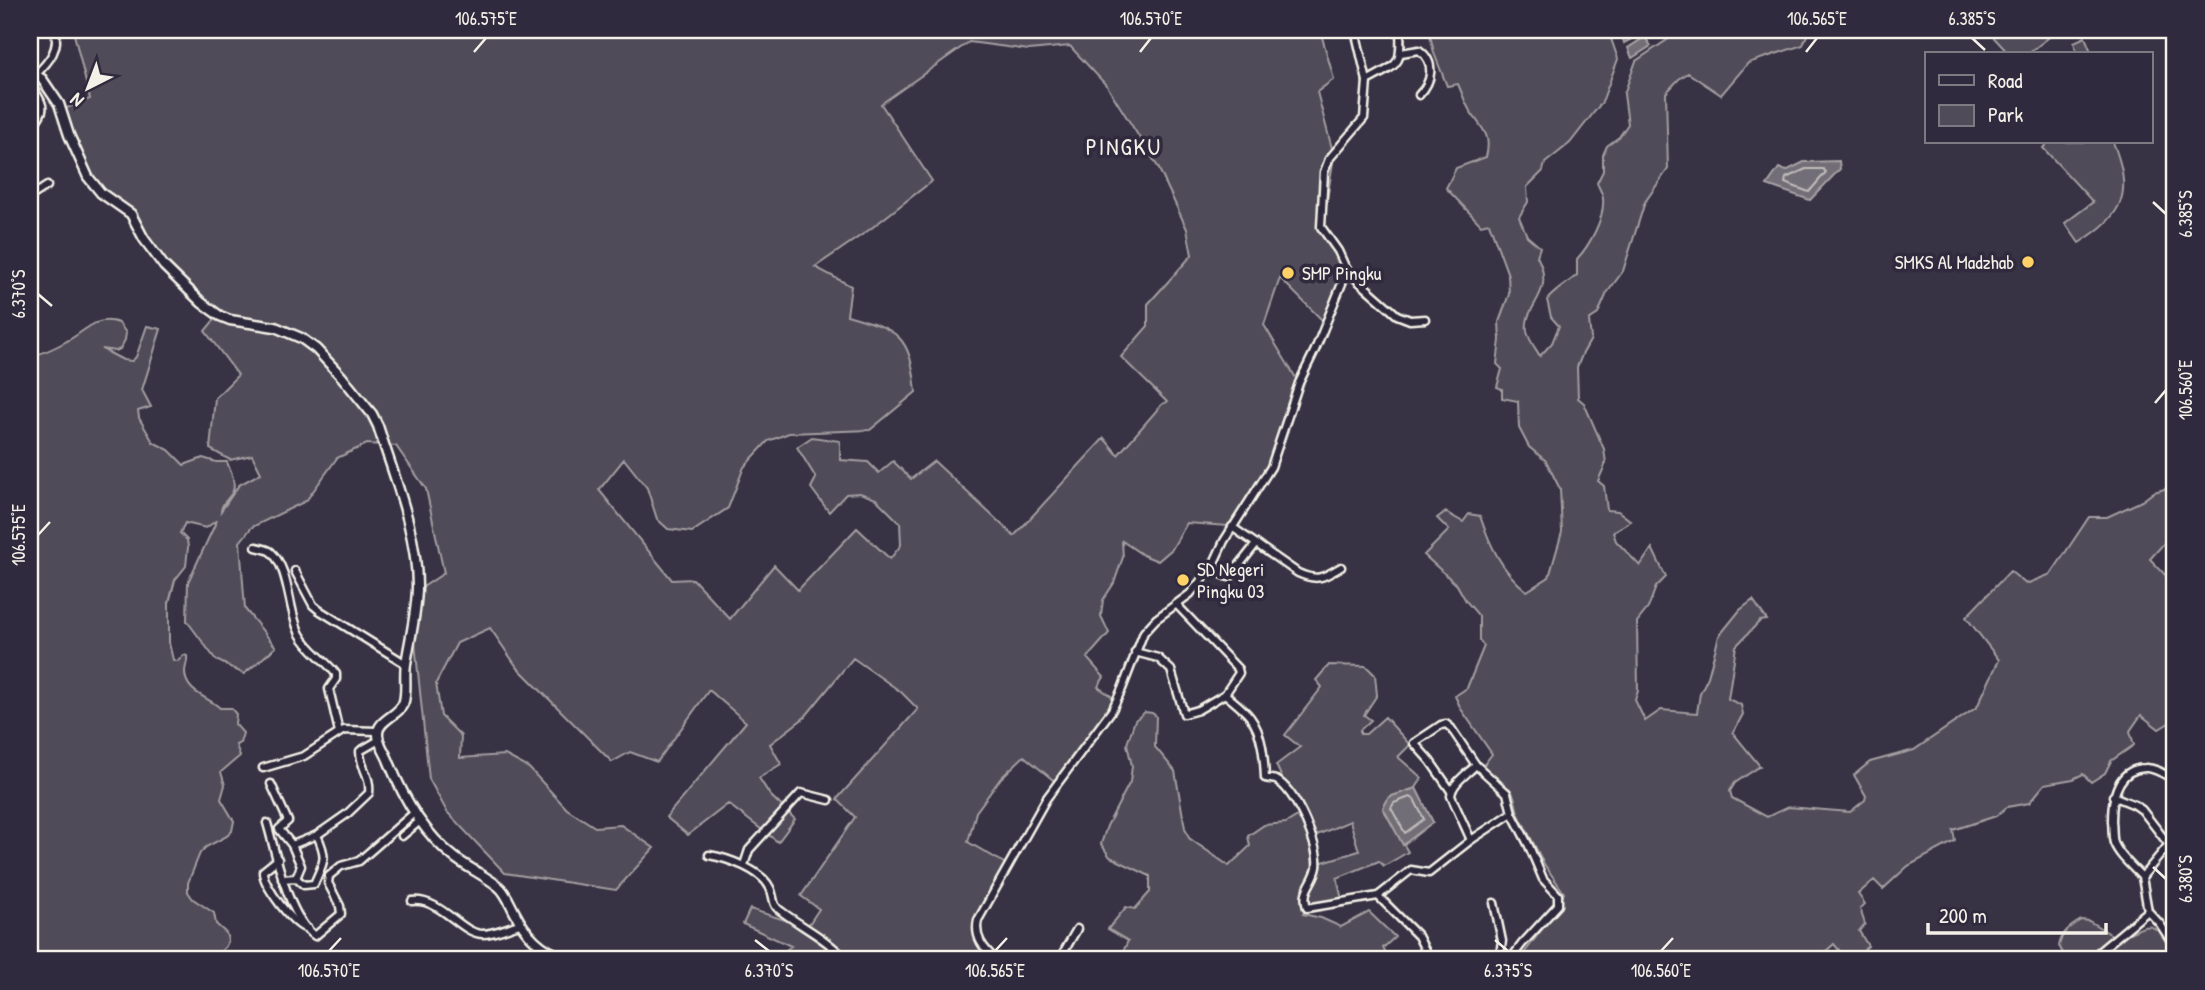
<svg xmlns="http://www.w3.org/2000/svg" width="2205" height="990" font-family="'Patrick Hand',sans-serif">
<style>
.green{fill:#504b59;stroke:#a29ea0;stroke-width:2;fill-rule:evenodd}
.water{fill:#726e77;stroke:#a6a2a4;stroke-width:2}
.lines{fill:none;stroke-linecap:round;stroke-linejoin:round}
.shore{stroke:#c0bdbb;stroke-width:2}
.street-casing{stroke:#f4f1e8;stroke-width:11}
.secondary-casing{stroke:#f4f1e8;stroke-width:13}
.street{stroke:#2f2a3d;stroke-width:6}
.secondary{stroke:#2f2a3d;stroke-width:8}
.ticks{fill:none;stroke:#f4f1e8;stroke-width:2.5}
.poi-dot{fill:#ffd166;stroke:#2f2a3d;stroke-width:2.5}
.labels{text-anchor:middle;stroke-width:7;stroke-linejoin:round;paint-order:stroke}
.poi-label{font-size:19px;fill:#f4f1e8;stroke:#2f2a3d;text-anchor:start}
.quarter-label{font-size:23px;letter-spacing:2px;fill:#f4f1e8;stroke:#2f2a3d}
.neatline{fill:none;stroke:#f4f1e8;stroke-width:2.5}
.ticks-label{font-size:18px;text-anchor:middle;fill:#f4f1e8}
</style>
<rect width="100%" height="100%" fill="#373244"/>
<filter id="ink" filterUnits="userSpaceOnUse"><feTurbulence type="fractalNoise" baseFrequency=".0143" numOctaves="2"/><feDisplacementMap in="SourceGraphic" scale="14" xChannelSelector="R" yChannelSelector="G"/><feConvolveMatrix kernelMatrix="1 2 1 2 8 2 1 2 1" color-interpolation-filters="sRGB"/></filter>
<g filter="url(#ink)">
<g class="green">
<path d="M73,30H1320L1334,79L1317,92L1334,156L1323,225L1352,268L1328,326L1280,278L1264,325L1299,383L1267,475L1228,526L1187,523L1172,549L1158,561L1143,555L1122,541L1123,557L1114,583L1103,600L1101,616L1109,633L1087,658L1104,677L1098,687L1117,700L1058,784L1024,756L1001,778L976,812L968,842L1011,867L979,914L977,933L990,953L984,960H774L791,946L743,924L750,909L807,927L819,909L801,896L855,817L837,799L918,709L901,692L853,658L805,717L770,744L781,764L759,778L770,795L795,819L778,842L728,804L688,835L666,817L746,722L709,690L657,762L630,752L612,762L517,667L490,628L457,643L436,683L441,716L461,736L460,758L505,755L529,768L567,809L595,827L621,825L654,848L616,890L505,873L447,812L429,779L415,643L414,593L444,573L426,489L396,446L367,444L337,458L306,501L252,527L240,542L245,609L276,647L244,674L216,660L187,621L188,582L217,520L206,528L185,523L180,533L187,540L188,547L186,566L175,580L169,603V643L173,660L178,661L184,655L187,656C188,662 185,666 185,672C185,693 209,697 220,708H231L236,714L235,724L243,733L240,743L236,745L240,756L221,772L225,785L221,799L234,821L232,831L227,836L206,847L200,853L188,883V892L193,899L214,913L216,924L226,933L228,940L226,946L213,960H30V357C43,353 55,348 67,341C86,331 95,315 119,323L126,333L125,340L120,349L116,351L102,349L123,360L132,361L136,357L147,326L161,329L142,390L151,407L138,411L139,418L153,442L169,450L184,465L203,458L216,462H227C230,470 236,482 233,491C229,500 222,501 221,511L239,485L261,473L252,455L230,460L210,449L215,398L238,375L205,331L219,314L190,291L143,234L132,213L104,191L96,182L72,137L64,109L90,99ZM969,42L1029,50L1070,46L1107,86L1158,167L1187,229L1192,255L1148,304V326L1121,357L1167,402L1162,404L1118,455L1104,438L1014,536L934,461L911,479L893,461L879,473L868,462L840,460V441L812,437L797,447L816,478L811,488L829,512L846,494L860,493L876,499L900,523L901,545L890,559L857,528L798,590L774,565L730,619L693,579L672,580L599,490L624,459L647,488L657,519L668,529L692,532L728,508L744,467L768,441L789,433L870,430L916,392C910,335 900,330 847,315L851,286L815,267L869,230L932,181L881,104Z"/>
<path d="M1429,30H1608L1618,59L1602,102L1570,143L1545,163L1543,171L1527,187L1528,202L1519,217L1527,236L1540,247L1537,256C1557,295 1523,304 1527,331C1528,339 1536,349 1540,356L1552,343L1559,326L1551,317L1547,300C1555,290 1567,284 1577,275V259C1589,246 1605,218 1603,199C1603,194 1599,188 1597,183L1603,171V155L1607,146L1619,137L1628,124L1624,94L1636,61L1667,40L1676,30H1809L1803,45L1748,63L1721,95L1688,73L1679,79L1666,93L1668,169L1645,202L1623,271L1607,293L1598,314L1589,320L1591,339L1582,355L1577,367L1578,398L1584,403L1604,449L1606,463L1598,481L1604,486L1607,510L1618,511L1631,521L1613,532L1616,541L1640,566L1652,548L1666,577L1656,587L1648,608L1637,622L1638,691L1635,700L1645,721L1661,710L1697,713L1700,693L1708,677L1719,636L1740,610L1753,600L1767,620L1760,621L1736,646L1728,699L1741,705L1743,714L1733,733L1760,766L1735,783L1730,791L1732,798L1767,817L1788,807L1850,812L1865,800L1866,796L1854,775L1870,762L1914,750L1977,707L1999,660L1966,617L2010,571L2026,584L2051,574L2089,517H2107L2142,501L2154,492L2175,486V533H2173L2150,559L2173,583H2175V693L2173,696L2175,706L2170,715L2174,720L2159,729L2141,715L2130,731L2134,745L2111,761L2105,773L2091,782L2083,774L2073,779L2045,784L2029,803L2007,807L1996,816L1953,830L1955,841L1908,866L1883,889L1874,880L1858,894L1865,904L1860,909L1865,924L1859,931L1868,946L1858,955V960H1847L1834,944L1816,960H1519L1558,908L1564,893L1544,864L1518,813L1514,796L1510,789L1495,779L1483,766L1492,754L1461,709L1455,696L1467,688L1484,646L1479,640V616L1466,601L1457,585L1424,555L1449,530L1437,518L1445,512L1463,522L1469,514L1480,516C1490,545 1502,572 1527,591L1549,577L1562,532L1560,489L1546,461L1529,447L1519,428L1518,401L1502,398V389L1497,387L1502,369L1497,364L1500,340L1499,322L1509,294L1508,275L1489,223L1481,225L1446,188L1456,168L1486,157C1492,134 1482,129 1470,111C1465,103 1462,93 1458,84L1447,86L1434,53Z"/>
<path d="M1987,30H2058L2028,54H2009Z"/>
<path d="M2085,37L2092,54H2077L2074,42Z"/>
<path d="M2048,142H2113C2133,193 2125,214 2079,243L2065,223L2093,202L2043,148Z"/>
<path d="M1329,665L1366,666L1375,675L1377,695L1364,715L1371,720L1360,730V734H1366L1385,717L1410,745L1398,757L1422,778L1416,788L1389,797L1383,808L1408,852L1384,866L1379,861L1337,878L1342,900L1306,909L1303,914L1321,918L1341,927L1369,912L1395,937L1383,948L1389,960H1119L1128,941L1108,929L1126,907L1135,909L1150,892V876L1110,857L1101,844L1107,826L1130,782L1132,766L1127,744L1135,720L1145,712L1152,713L1156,716L1155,747L1175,771L1185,828L1189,838L1229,866L1250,846L1248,836L1264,825L1286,823L1299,815L1276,765L1300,747L1285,735L1322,687L1316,680ZM1350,821L1359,851L1313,865L1310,838Z"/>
<path d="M2081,920L2089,921L2115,937C2139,935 2146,913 2166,939C2171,946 2175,952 2175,960H2067L2059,946C2062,932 2069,927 2081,920Z"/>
</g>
<g class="water">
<path d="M1621,30H1647V31L1624,43Z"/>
<path d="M1645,37L1651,46L1632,58L1628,48Z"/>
<path d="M1839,161L1840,169L1810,200L1767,185L1779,168L1786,171L1804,162Z"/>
<path d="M1416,788L1433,822L1403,845L1383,808L1389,797Z"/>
</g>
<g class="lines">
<g class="shore">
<path d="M1806,169H1823L1826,172L1809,192L1785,183L1786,178Z"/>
<path d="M1410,797L1414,799L1424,819L1405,833L1391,808L1394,803Z"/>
</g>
<g class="street-casing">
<g id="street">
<path d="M1355,30L1367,81"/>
<path d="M2164,30L2173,40L2175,47"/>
<path d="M1401,53L1419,50C1436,62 1432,82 1419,95"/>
<path d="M36,74C49,62 61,47 54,30"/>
<path d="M30,83C44,107 49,107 30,129"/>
<path d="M30,197L47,186"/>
<path d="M1347,271L1397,315L1410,320L1425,319"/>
<path d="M1232,527L1298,573C1318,582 1324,577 1341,567"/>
<path d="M256,547C261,548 267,549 271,552C290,569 288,611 300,634C308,650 326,660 336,674V679L329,689L339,732"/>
<path d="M1212,567L1225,576L1230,577L1256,544"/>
<path d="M295,571L313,605L319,610L406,664"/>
<path d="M1177,605L1238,669L1239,673L1225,694C1233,701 1244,709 1250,717C1263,734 1264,759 1265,778C1268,779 1272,779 1276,780C1295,789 1320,846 1317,867C1314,884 1301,888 1307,908L1378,896L1411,870L1429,873L1471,840L1512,813"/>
<path d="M1135,652L1158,658L1171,670L1184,714L1198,710L1225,694"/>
<path d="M263,768L304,756L344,730L377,731"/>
<path d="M271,784L288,821L279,829L292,845L301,866L296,878"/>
<path d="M1451,791L1430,761L1414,743L1441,725L1446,724L1451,728L1476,765L1507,793L1512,813L1529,846L1543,879L1558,895V905L1522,944L1510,960"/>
<path d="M2113,796L2135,805L2142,810L2169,845"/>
<path d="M267,823C276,853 288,918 315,936L341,914L340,906L328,883L329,876L341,866L359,861L414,813"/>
<path d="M402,836L420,821"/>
<path d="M2175,837L2142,877L2148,911L2160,924L2175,947"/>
<path d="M1471,840L1451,796C1452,783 1467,774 1476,765"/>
<path d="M292,845L317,835"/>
<path d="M709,855C727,858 762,870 770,888C775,897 771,905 781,911C802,927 829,940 846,960"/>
<path d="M278,859L263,871C262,884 294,927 308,929"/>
<path d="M744,865L749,850L801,793L829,800"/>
<path d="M2142,877C2133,867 2119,856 2114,843C2112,837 2113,828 2112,821C2112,799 2116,769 2145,768C2155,767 2167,776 2175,780"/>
<path d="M282,879L296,878L304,885L314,884C324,861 328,859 317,835L347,814L369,793C371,775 360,768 360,751L379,740"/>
<path d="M1378,896L1418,936L1430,960"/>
<path d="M412,901C441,898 460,933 482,934C495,934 508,927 520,924"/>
<path d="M1494,903L1502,941L1499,960"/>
<path d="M996,960C983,948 974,937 978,920L1046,799L1112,710L1122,689L1144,632L1156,619L1190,594L1212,567L1224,541L1271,467L1299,383L1315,350L1347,271L1338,251L1321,227L1324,172L1329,159L1364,118L1367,81C1398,63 1402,68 1400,30"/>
<path d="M1059,960L1077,929"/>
<path d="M2089,960L2148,911"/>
</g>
</g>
<g class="secondary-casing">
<path id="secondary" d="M30,71L42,79L59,104L69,135L88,177L101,193L131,214L144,239L164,266L202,303L220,316L230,320L275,327L301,338L316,349L342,377L372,414L378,426C394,477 417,531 417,586C417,612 410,638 406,664C404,676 407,690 404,701C401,715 378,719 378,733C377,742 386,753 389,762C403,797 423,833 454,857C468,868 484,875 498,886C506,892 510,904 515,913C525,933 542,952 565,957C572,959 579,959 586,960"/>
</g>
<use href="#street" class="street"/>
<use href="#secondary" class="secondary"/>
</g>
</g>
<path class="ticks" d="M1972,38L1985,50M474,52L486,38M1140,52L1151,38M1806,52L1817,38M2153,202L2166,214M38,294L52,306M2155,403L2166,390M38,535L50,522M2153,867L2166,879M755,940L769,951M1495,940L1508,951M329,951L341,938M995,951L1007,938M1661,951L1673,938"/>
<g class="poi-dot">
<circle cx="2028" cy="262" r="7"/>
<circle cx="1288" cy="273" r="7"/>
<circle cx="1183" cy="580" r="7"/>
</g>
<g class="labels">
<g class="poi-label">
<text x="2014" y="269" text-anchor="end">SMKS Al Madzhab</text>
<text x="1302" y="280">SMP Pingku</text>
<text x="1197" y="576">SD Negeri<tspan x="1197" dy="22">Pingku 03</tspan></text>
</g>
<g class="quarter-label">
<text x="1124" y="155">PINGKU</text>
</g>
</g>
<rect width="2205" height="990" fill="none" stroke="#2f2a3d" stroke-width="77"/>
<rect x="1925" y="52" width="228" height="91" fill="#2f2a3d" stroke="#7e7a81" stroke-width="2"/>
<rect x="1939" y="75" width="35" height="10" fill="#2f2a3d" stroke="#7e7a81" stroke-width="2"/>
<text x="1988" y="88" font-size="21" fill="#f4f1e8">Road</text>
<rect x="1939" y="105" width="35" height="21" fill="#504b59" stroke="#7e7a81" stroke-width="2"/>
<text x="1988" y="122" font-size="21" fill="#f4f1e8">Park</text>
<g transform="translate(88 88) rotate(222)" stroke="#2f2a3d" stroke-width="5" paint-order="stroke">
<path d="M0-5L12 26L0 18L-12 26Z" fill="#f4f1e8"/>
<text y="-10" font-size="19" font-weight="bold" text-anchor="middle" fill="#f4f1e8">N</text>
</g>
<path d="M1928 923v10h178v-10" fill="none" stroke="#f4f1e8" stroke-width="3.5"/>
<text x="1939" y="923" font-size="21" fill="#f4f1e8" stroke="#2f2a3d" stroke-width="5" paint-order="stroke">200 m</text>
<rect x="38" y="38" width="2128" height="913" class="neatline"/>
<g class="ticks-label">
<text x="486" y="25">106.575°E</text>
<text x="1151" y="25">106.570°E</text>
<text x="1817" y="25">106.565°E</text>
<text x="1972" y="25">6.385°S</text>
<text transform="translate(2186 214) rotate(-90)" y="6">6.385°S</text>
<text transform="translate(19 294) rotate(-90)" y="6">6.370°S</text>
<text transform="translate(2186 390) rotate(-90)" y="6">106.560°E</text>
<text transform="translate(19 535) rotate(-90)" y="6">106.575°E</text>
<text transform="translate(2186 879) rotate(-90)" y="6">6.380°S</text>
<text x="329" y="977">106.570°E</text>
<text x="769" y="977">6.370°S</text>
<text x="995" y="977">106.565°E</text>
<text x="1508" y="977">6.375°S</text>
<text x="1661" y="977">106.560°E</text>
</g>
</svg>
